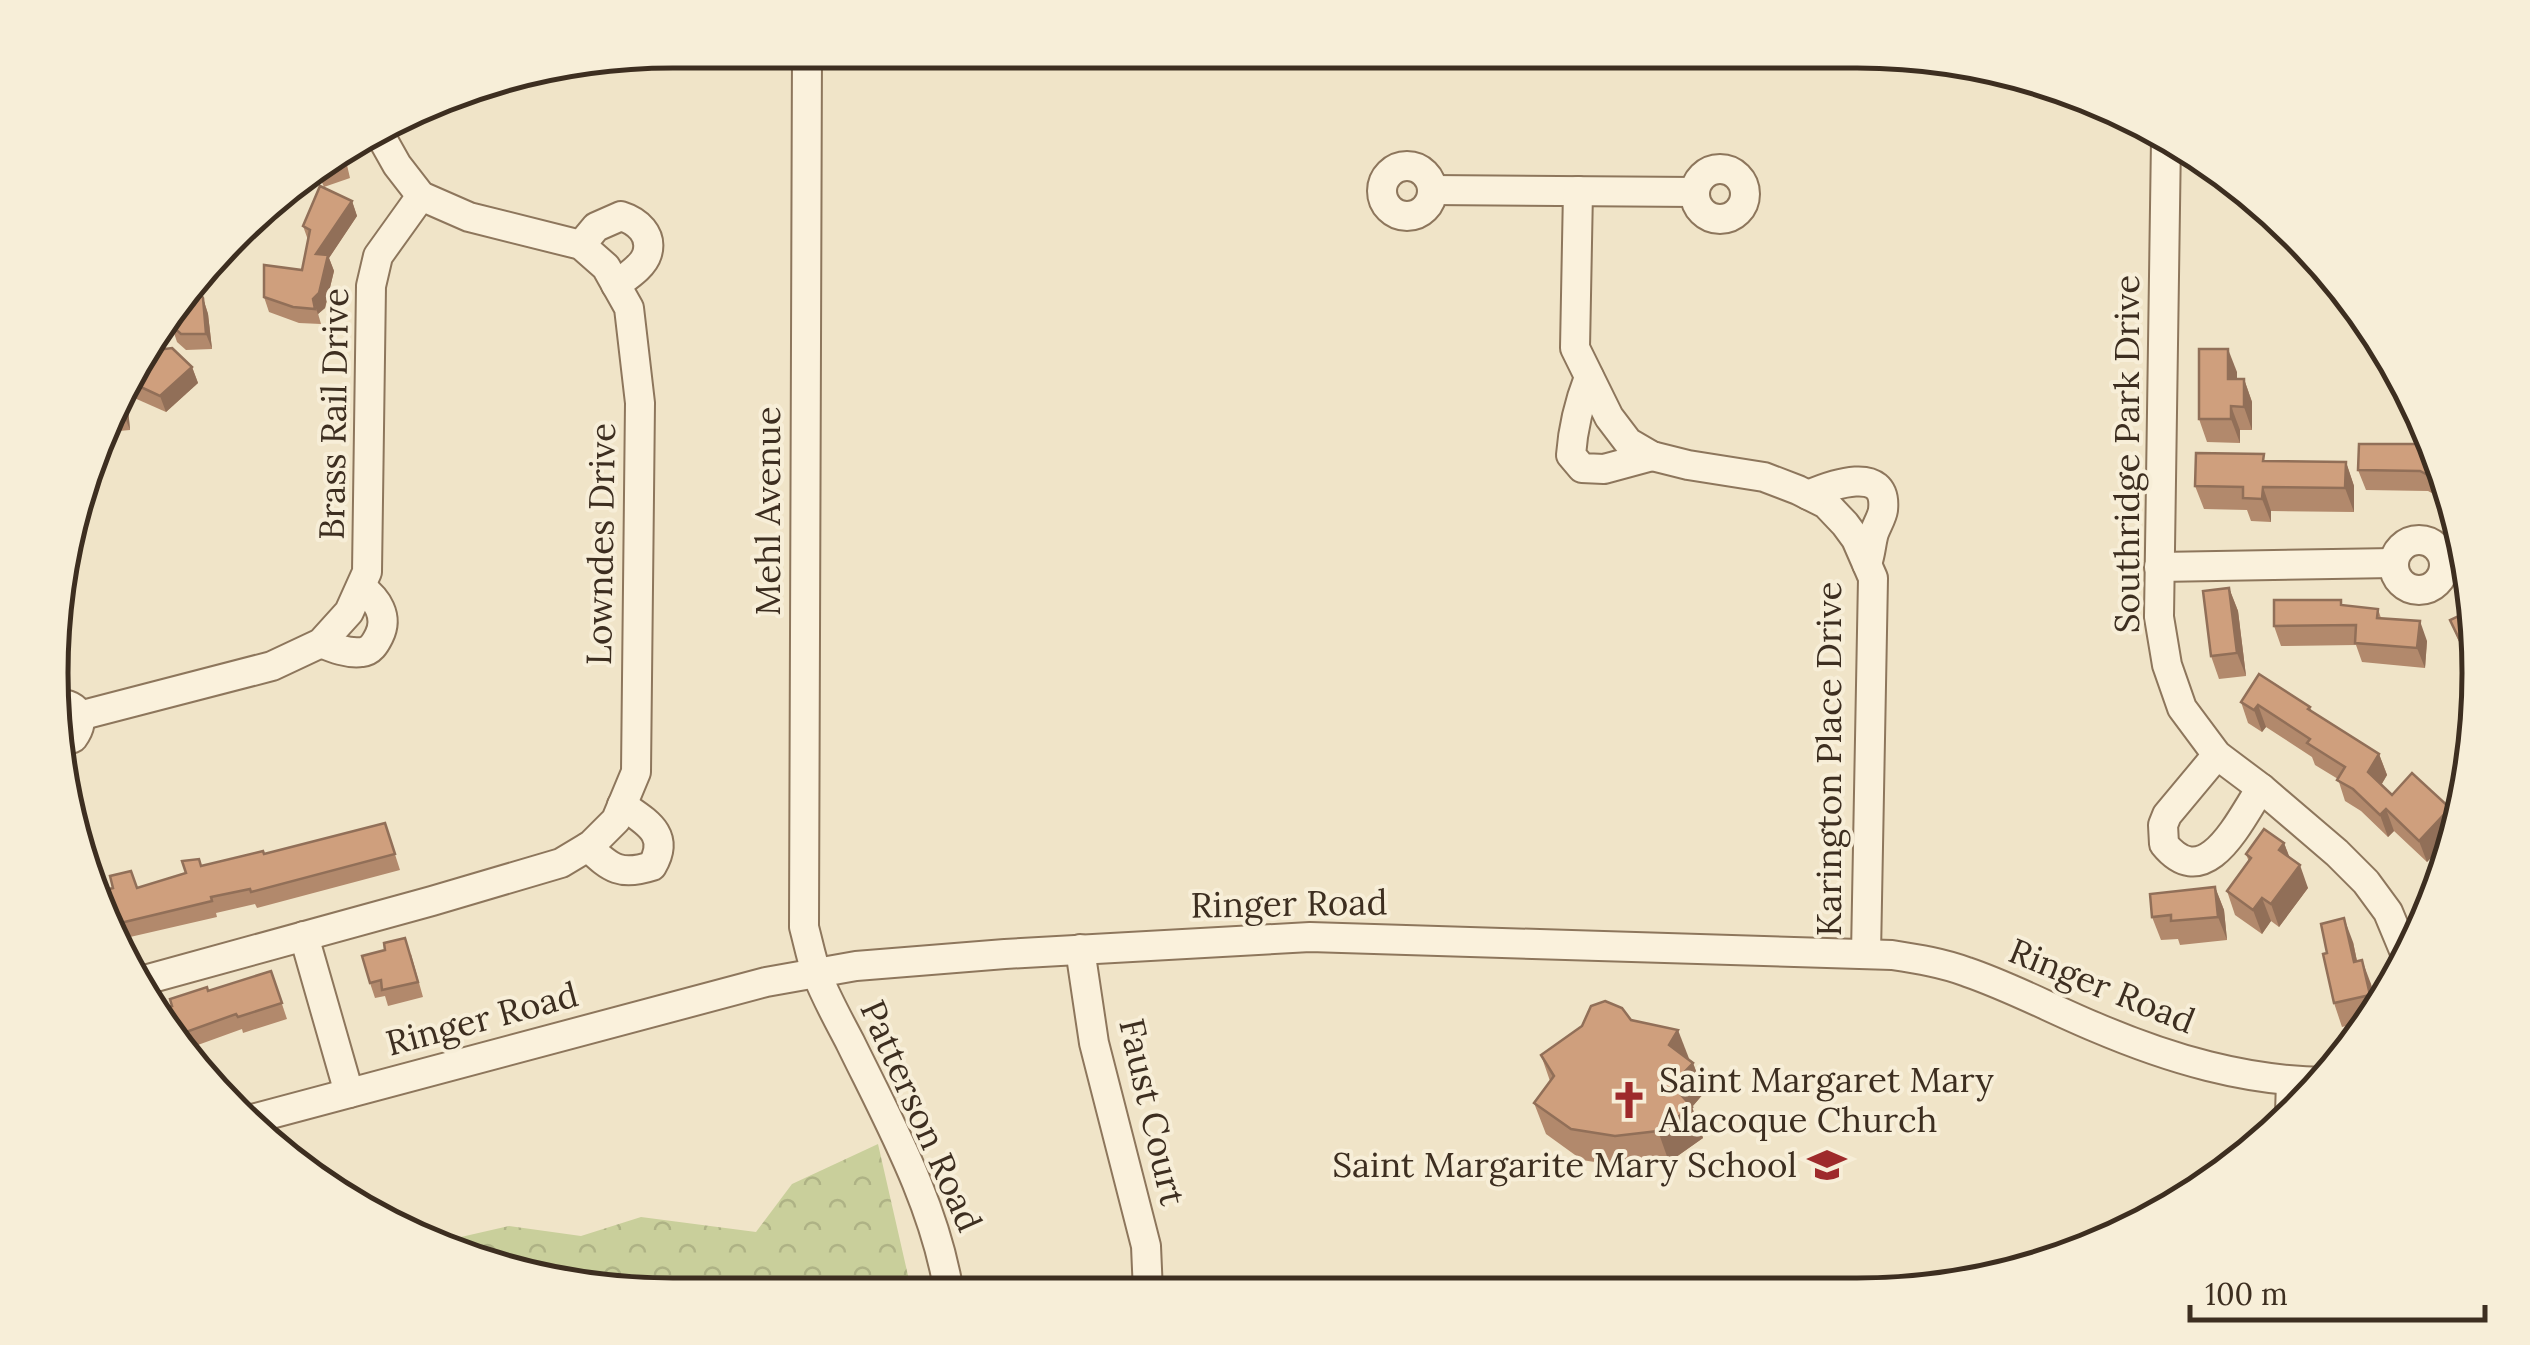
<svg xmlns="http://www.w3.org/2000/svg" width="2530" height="1345" font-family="Lora,serif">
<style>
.forest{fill:url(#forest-crowns)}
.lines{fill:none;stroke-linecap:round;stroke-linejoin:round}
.minor-casing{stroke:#8d765c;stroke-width:32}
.minor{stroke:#faf1dc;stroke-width:28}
.wall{fill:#b2896c}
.shaded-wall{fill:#916f58}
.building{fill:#cf9f7d;stroke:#916f58;stroke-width:2.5}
.labels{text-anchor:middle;stroke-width:8;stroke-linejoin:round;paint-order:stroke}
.street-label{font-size:35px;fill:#3d2e20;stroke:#f7eed8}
.poi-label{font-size:35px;fill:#3d2e20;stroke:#f7eed8;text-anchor:start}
.rim{fill:none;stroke:#3d2e20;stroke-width:5}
</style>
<defs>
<pattern id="forest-crowns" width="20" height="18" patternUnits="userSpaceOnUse" patternTransform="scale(2.5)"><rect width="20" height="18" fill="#c9cf9b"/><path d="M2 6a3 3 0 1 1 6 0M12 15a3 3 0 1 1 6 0" fill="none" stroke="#aeb285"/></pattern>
</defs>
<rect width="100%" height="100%" fill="#f0e4c8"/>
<path class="forest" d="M878,1144L912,1293L632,1294L439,1242L509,1226L581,1236L641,1217L756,1232L792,1184Z"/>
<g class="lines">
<g class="minor-casing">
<g id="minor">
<path d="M807,50L804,927C808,942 811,957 816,972C825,996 838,1019 850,1042C889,1122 935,1204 949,1293"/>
<path d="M2166,140L2159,617L2167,665L2182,708L2217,755L2261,788L2337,853L2366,882L2388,912L2408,960"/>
<circle cx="1407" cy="191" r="25"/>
<circle cx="1720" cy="194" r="25"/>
<path d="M1432,190L1695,192"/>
<path d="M1578,191L1575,348L1609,417L1628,442L1652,456L1688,465L1764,477L1798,490L1826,504L1845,524L1856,539L1873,578L1866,954"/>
<path d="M581,245L596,227L621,216C637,221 653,234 647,254C643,267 626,277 616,285"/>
<path d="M1589,377C1579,403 1573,427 1571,455L1582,468L1604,469L1652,456"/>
<path d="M1808,495C1829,486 1888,463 1883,510C1882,517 1877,525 1874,533C1871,543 1871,553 1867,564"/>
<circle cx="2419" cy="565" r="25"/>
<path d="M2159,567L2394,563"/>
<path d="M321,643C333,648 348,654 362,652C371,651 375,644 379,636C389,616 377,599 361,587"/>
<path d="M52,704C77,701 88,718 73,738L58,743"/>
<path d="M79,716L272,666L321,643L349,612L367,572L371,286L378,256L421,196"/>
<path d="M2217,755L2167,815L2163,825L2164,844C2206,896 2240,819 2261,788"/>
<path d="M588,847C611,869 621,876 652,866C671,834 646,822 622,805"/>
<path d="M304,936L349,1093"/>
<path d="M1080,949L1094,1043L1146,1246L1148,1292"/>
<path d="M141,981L432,901L561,863L591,845L616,820L636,772L640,403L629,308L606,267L581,245L469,217L421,196L397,165L379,133"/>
<path d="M2290,1114L2291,1081"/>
<path d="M252,1119L766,982L856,966L1005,954L1310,937L1892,955C1918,959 1943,963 1967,972C2011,987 2052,1009 2095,1027C2170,1059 2245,1081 2326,1082"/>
</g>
</g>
<use href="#minor" class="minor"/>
</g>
<g class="wall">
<path d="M344,152L350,178L324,187L315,167Z"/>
<path d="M352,201L357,216L329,258L334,271L325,308L318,314L321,324L299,323L269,312L264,297L302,270L308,240L303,226Z"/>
<path d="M190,290L203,298L208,314L212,349L186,350L177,342L172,327H171L166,315Z"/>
<path d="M192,367L198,383L166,412L132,397L128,386L133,374Z"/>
<path d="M2237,372V379H2244L2252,402V430H2240V443L2207,442L2199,419Z"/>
<path d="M125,392L127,398L130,430L107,432Z"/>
<path d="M2435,452L2447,473L2451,503L2428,491L2366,490L2358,470Z"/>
<path d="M2266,461L2346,462L2354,486V512L2271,511V522L2251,521L2247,510L2204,509L2195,486Z"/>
<path d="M2229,588L2238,611L2246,676L2219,679L2211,656Z"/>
<path d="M2343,605L2378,609L2381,618L2427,641L2425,668L2362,662L2356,645L2281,646L2274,626Z"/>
<path d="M2465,613L2473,667L2470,668L2450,620Z"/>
<path d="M2241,702L2310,707L2312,712L2379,754L2387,775L2381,785L2392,795L2450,808L2452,814L2443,845L2427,862L2394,831L2388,837L2361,811L2345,801L2338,779L2315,765L2312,757L2266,727L2262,732L2248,723Z"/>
<path d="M385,823L400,870L257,908L255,904L216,913L217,917L117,940L115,934H112L98,911L113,888H138L186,873L201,866L264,854Z"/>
<path d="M2284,843L2289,857L2308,888L2279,927L2271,921L2262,934L2235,915L2227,891L2249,862L2246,854Z"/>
<path d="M2215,887L2224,910L2227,940L2180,945L2178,939L2161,940L2152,917Z"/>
<path d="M2353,942L2357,961L2371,984L2376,1007L2367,1021L2342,1027L2334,1003L2327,953Z"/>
<path d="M411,954L423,997L388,1006L385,996L375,998L370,983Z"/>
<path d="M271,971L287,1019L243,1033L242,1029L184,1050L159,1009L172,1006L208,991Z"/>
<path d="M1631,1020L1693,1063L1704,1093L1692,1107L1703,1138L1669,1162L1626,1167L1582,1160L1546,1134L1534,1103L1550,1081L1541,1055Z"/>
</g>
<g class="shaded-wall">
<path d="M352,201L357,216L329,258L334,271L325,308L318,314L321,324L313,299L316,254Z"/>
<path d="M203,298L208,314L212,349L206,334Z"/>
<path d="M2228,349L2237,372V402L2228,379Z"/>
<path d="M192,367L198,383L166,412L160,396Z"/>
<path d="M2244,379L2252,402V430L2244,407Z"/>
<path d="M125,392L127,398L130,430L124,415L123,397Z"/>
<path d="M2231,406L2240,430V443L2231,419Z"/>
<path d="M2346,462L2354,486V512L2345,488Z"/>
<path d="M2263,487L2271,511V522L2262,499Z"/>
<path d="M2229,588L2238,611L2246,676L2237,653Z"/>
<path d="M2420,621L2427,641L2425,668L2417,648Z"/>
<path d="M2258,705L2266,727L2262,732L2254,710Z"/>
<path d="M2379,754L2387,775L2376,794L2368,772Z"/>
<path d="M2450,808L2452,814L2443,845L2427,862L2419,841Z"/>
<path d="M2386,809L2394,831L2388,837L2380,815Z"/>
<path d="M2284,843L2293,866L2279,850Z"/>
<path d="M2300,865L2308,888L2279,927L2271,904Z"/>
<path d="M2215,887L2224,910L2227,940L2218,917Z"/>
<path d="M2262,898L2271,921L2262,934L2253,910Z"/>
<path d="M2344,918L2353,942L2362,985L2354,962Z"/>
<path d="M2362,960L2371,984L2376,1007L2375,1009L2370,995Z"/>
<path d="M1678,1030L1690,1061L1669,1045Z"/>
<path d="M1693,1063L1704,1093L1692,1107L1703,1138L1669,1162L1658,1131L1672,1085Z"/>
</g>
<g class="building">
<path d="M342,153L344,162L318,171L316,167Z"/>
<path d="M320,186L352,201L316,254L328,255L319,293L313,299L315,309L293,307L264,297V265L302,270L310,230L303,226Z"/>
<path d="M198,289L203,298L206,334H181L172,326V311H169L190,290Z"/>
<path d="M172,348L192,367L160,396L130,382L133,374L157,350Z"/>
<path d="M2199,349H2228V379H2244V407L2231,406V419H2199Z"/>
<path d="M123,397L124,415H115Z"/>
<path d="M2359,444H2420L2435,452L2447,473L2449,486L2420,471L2358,470Z"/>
<path d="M2196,453L2264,454L2263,461L2346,462L2345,488L2263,487L2262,499L2243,498V487L2195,486Z"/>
<path d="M2229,588L2237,653L2211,656L2203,591Z"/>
<path d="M2274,600H2341V605L2378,609L2377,618L2420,621L2417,648L2355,643L2356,625L2274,626Z"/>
<path d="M2465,613L2470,649L2467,642L2462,645L2450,620Z"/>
<path d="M2259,674L2310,707L2308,709L2379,754L2368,772L2392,795L2412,773L2450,808L2419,841L2386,809L2380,815L2353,789L2337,780L2345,767L2307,743L2310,739L2258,705L2254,710L2241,702Z"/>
<path d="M385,823L395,854L251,892L250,889L211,897L212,901L112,925L109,918L103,920L98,911L93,893L113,888L110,876L131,871L137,888L186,873L182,861L199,859L201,866L263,851L264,854Z"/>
<path d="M2264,829L2284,843L2279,850L2300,865L2271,904L2262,898L2253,910L2227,891L2251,858L2246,854Z"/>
<path d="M2215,887L2218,917L2171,921V915L2152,917L2150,894Z"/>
<path d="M2344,918L2354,962L2362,960L2370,995L2334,1003L2323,954L2327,953L2321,924Z"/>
<path d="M405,938L418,982L382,990L381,980L370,983L362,956L385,950L384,943Z"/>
<path d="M271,971L282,1003L238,1017L236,1014L175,1036L159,1009L172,1006L170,999L207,987L208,991Z"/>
<path d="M1605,1001L1622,1008L1631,1020L1678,1030L1669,1045L1693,1063L1672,1085L1692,1107L1658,1131L1615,1136L1571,1129L1534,1103L1554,1076L1541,1055L1582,1026L1591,1006Z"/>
</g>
<defs>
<g id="church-bare" transform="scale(3)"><path d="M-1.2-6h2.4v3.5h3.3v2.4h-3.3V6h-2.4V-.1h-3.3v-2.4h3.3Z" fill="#9e2a2b" stroke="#f7eed8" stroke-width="2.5" paint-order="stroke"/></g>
<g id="school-bare" transform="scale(3)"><path d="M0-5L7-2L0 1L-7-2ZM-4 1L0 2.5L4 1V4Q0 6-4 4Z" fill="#9e2a2b" stroke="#f7eed8" stroke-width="2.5" paint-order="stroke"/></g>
</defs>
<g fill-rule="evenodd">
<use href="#church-bare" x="1629" y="1100"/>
<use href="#school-bare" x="1827" y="1165"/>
</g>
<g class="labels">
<g class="street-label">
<text transform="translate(334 414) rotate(-89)" y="12">Brass Rail Drive</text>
<text transform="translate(2127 454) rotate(-90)" y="12">Southridge Park Drive</text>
<text transform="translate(768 511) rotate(-90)" y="12">Mehl Avenue</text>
<text transform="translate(601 544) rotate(-89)" y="12">Lowndes Drive</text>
<text transform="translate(1829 759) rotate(-90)" y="12">Karington Place Drive</text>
<text transform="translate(1289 904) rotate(-1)" y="12">Ringer Road</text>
<text transform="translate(2102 986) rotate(22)" y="12">Ringer Road</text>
<text transform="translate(482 1019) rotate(-15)" y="12">Ringer Road</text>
<text transform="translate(1152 1112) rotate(77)" y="12">Faust Court</text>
<text transform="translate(921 1116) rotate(66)" y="12">Patterson Road</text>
</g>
<g class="poi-label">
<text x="1659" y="1092">Saint Margaret Mary<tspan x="1659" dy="40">Alacoque Church</tspan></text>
<text x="1797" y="1177" text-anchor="end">Saint Margarite Mary School</text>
</g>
</g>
<path d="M0 0H2530V1345H0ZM673 68H1857A605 605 0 0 1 2462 673V673A605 605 0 0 1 1857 1278H673A605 605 0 0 1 68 673V673A605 605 0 0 1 673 68Z" fill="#f7eed8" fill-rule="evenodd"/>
<path class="rim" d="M673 68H1857A605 605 0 0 1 2462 673V673A605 605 0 0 1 1857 1278H673A605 605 0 0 1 68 673V673A605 605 0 0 1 673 68Z"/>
<path d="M2190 1305v15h295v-15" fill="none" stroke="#3d2e20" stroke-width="5"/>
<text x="2205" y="1305" font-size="30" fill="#3d2e20" stroke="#f7eed8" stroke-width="8" paint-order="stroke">100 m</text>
</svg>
